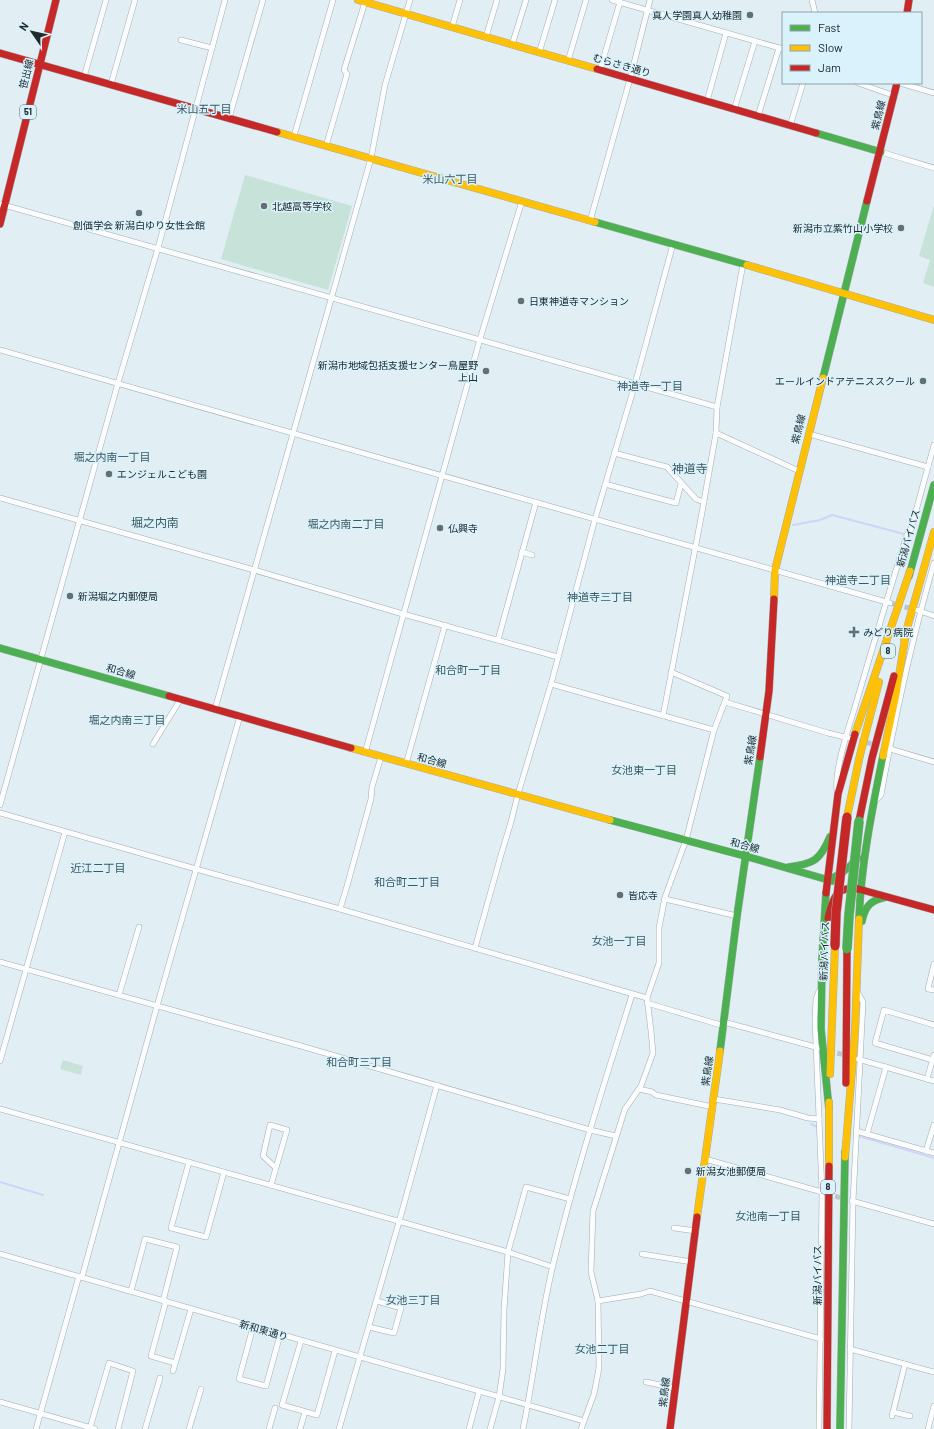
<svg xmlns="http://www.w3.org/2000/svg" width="934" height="1429" font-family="Barlow,'Noto Sans JP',sans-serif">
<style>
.green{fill:#c7e2d9}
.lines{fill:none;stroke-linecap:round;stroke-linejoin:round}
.stream{stroke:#cfd4f8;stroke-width:2}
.street-tunnel{stroke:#bbc7cc;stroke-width:5;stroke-dasharray:5 2.5;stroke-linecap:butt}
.street-casing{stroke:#a2adb0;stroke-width:6}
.fast-casing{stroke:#a2adb0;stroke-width:8}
.slow-casing{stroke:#a2adb0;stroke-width:8}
.jam-casing{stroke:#a2adb0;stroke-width:8}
.street{stroke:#fafcfd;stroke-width:5}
.fast{stroke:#4caf50;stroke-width:7}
.slow{stroke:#ffc107;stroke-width:7}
.jam{stroke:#c62828;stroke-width:7}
.fast-bridge-casing{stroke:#a2adb0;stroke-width:10;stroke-linecap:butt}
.jam-bridge-casing{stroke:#a2adb0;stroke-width:10;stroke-linecap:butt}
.fast-bridge{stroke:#4caf50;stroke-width:9}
.jam-bridge{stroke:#c62828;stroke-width:9}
.poi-dot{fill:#646f73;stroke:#d9f2fb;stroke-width:1.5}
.labels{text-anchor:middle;stroke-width:3;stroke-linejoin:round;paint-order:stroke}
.shield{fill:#d9f2fb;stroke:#58676c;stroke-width:1}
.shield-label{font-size:9px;font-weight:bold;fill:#212b2e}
.poi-label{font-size:10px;fill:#212b2e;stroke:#d9f2fb;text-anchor:start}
.street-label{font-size:10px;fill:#212b2e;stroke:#d9f2fb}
.neighbourhood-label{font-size:11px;fill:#41575e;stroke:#d9f2fb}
.quarter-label{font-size:12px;fill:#41575e;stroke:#d9f2fb}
</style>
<rect width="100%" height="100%" fill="#e1eef3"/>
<g class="green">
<path d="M245,175L352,206L328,290L221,259Z"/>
<path d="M934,205V287L923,283L930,260L919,256Z"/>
<path d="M63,1060L83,1066L81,1075L60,1069Z"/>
</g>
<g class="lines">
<g class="stream">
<path d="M793,525L820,520L832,515L904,534"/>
<path d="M811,1124L818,1127"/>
<path d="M859,1136L934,1158"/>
<path d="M0,1182L43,1195"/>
</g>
<g class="street-tunnel">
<path d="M890,603L913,609"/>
<path d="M852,739L877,745"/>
<path d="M830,1051L848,1056"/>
<path d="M828,1194L845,1199"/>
</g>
<g class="street-casing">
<g id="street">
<path d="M612,0L783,49"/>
<path d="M812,0L815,13"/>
<path d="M452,27L460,0"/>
<path d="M486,37L497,0"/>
<path d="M181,40L212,48"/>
<path d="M512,45L526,0"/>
<path d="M539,53L555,0"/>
<path d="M568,61L586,0"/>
<path d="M600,70L620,2"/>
<path d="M84,77L106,0"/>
<path d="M858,83L895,96"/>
<path d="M900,83L934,93"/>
<path d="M111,84L135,0"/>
<path d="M707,101L726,33"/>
<path d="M734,110L755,41"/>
<path d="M758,116L779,48"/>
<path d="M229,118L263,0"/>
<path d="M790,126L803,83"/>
<path d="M294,136L333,0"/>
<path d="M326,146L347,74L344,70L365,2"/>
<path d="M881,152L934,168"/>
<path d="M0,204L717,407"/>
<path d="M590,221L630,79L650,0"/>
<path d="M0,350L890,603"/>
<path d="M716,433L799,471"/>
<path d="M809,434L928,467"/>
<path d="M614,453L667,467L696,499L704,502"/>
<path d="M605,484L676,503L681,484"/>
<path d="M0,498L254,570L403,614L558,657"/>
<path d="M522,552L532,555"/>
<path d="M917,610L934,616"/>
<path d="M498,640L536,502"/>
<path d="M551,684L714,730"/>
<path d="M725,702L828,733L849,738"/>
<path d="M215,709L371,158L385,85L410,0"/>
<path d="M663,716L701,518L716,433L717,407L743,264"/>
<path d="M153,744L180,700"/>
<path d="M887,748L934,762"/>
<path d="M365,753L480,339L522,201"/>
<path d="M406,764L445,625"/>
<path d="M837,790C834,771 849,726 855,707C872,649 889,592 907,535L911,529L934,445"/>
<path d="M876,800L881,795C895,717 912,639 934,563"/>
<path d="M0,805L118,383L158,248L225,0"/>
<path d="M0,813L196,869L340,909L647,998"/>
<path d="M665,899L737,916"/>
<path d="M340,909L347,886L371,799L372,787L381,757"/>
<path d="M475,948L501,855L511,822L518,794L551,684L595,519L635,384L673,244"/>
<path d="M0,962L301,1046L590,1130L616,1136"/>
<path d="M934,964L928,989L934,990"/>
<path d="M819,991L816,999L815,1019L822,1192L819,1429"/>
<path d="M119,995L139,927"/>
<path d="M647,1003L724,1026"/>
<path d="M724,1022L819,1048"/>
<path d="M858,1059L934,1081"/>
<path d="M933,1060L875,1043L884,1010L934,1025"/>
<path d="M0,1061L65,832"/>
<path d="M927,1079L934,1055"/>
<path d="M639,1089L652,1092L656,1095L713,1107"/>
<path d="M714,1099L780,1110L808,1118L819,1119"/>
<path d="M0,1109L508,1252L553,1267"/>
<path d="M856,1131L934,1153"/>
<path d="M867,1134L886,1067"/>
<path d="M926,1151L934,1125"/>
<path d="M705,1159L822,1192"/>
<path d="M189,1162L171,1228L206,1237L224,1172"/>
<path d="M271,1185L287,1130L270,1125L263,1156L276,1168"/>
<path d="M852,1201L934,1224"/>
<path d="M674,1228L696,1231"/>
<path d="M0,1254L584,1421"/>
<path d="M642,1254L692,1262"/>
<path d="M82,1277L157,1006L240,716"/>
<path d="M131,1291L145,1239L177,1247L163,1301"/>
<path d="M166,1301L151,1356L175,1363"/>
<path d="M598,1301L641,1294L650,1291L821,1339"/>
<path d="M253,1327L239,1379L266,1386L280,1335"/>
<path d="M369,1327L394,1333L401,1308L377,1301"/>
<path d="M301,1341L282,1405L317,1415L335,1351"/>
<path d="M850,1349L934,1372"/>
<path d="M173,1371L191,1309"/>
<path d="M646,1382L675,1388"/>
<path d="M0,1402L95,1429"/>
<path d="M893,1412L910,1416"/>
<path d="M892,1416L905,1364"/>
<path d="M90,1428L109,1363L133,1371L118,1429"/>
<path d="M36,1429L79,1276"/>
<path d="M145,1429L160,1378"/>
<path d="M189,1429L201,1389"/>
<path d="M269,1429L275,1408"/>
<path d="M300,1429L305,1412"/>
<path d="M339,1429L399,1222L437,1085"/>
<path d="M469,1429L479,1392"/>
<path d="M490,1429L499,1397L503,1369L504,1310L508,1252L526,1187L570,1199"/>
<path d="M523,1429C534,1375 540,1319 553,1265C575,1174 604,1084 632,995"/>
<path d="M581,1429L594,1394L599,1368L598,1301L591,1272L593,1211L625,1109L641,1086L653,1053L651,1031L647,998L659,963V928L665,897L686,840L714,730L727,696L671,672"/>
<path d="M849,1429L853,1201L863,1002L858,993"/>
<path d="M928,1429L934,1406"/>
</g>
</g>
<g class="fast-casing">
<g id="fast">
<path d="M816,133L881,152"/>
<path d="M595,222L747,265"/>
<path d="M823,378L867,201"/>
<path d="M909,576L934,485"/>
<path d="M0,648L169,696"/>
<path d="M610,820L745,856L832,881"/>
<path d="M789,867C814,864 820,860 830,837"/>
<path d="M827,880C840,876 849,868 858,858"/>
<path d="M826,893L822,960L821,1029L829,1109"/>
<path d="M859,919C861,864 872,810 883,756"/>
<path d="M862,921C865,906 871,900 886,897"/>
<path d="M720,1051L737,916L760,757"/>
<path d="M840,1429L845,1152"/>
</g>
</g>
<g class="slow-casing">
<g id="slow">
<path d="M358,0L597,69"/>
<path d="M277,132L595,222"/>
<path d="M747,265L934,320"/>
<path d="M774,599L775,570L823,378"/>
<path d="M904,639L934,532"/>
<path d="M855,734L910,571"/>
<path d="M351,748L610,820"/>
<path d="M883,756L896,694L906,633"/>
<path d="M847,817L860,755L879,682"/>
<path d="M830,1074L835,946"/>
<path d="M845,1157L855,1032L859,919"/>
<path d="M829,1166V1102"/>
<path d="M697,1217L720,1051"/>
</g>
</g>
<g class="jam-casing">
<g id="jam">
<path d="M907,13L909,0"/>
<path d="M0,53L277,132"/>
<path d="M597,69L816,133"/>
<path d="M867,201L897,83"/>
<path d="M0,224L56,0"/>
<path d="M169,696L351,748"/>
<path d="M760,757L769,691L774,599"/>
<path d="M859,821L872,758L894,676"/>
<path d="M855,888L934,910"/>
<path d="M826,893L838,794L855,734"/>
<path d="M828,918C833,899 835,886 858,889"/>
<path d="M846,1083L847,949"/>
<path d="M670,1429L697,1217"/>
<path d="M827,1429L829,1166"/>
</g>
</g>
<use href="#street" class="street"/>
<use href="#fast" class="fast"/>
<use href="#slow" class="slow"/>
<use href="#jam" class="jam"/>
<g class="fast-bridge-casing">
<path id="fast-bridge" d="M847,949L849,915L859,821"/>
</g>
<g class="jam-bridge-casing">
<path id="jam-bridge" d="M835,946L836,913L847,817"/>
</g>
<use href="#fast-bridge" class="fast-bridge"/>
<use href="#jam-bridge" class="jam-bridge"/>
</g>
<g class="poi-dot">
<circle cx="750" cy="15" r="4"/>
<circle cx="264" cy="206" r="4"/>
<circle cx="139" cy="213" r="4"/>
<circle cx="901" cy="228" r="4"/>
<circle cx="521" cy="301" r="4"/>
<circle cx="486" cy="371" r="4"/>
<circle cx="923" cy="381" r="4"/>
<circle cx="109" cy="474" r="4"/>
<circle cx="440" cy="528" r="4"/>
<circle cx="70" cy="596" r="4"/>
<path d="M852 626h4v4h4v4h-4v4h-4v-4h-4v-4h4z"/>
<circle cx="620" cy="895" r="4"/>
<circle cx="688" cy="1171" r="4"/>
</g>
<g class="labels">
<g class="shield">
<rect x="20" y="105" width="16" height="14" rx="3"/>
<rect x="881" y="644" width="14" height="14" rx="3"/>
<rect x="821" y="1180" width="14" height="14" rx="3"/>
</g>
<g class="shield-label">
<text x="28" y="115">51</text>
<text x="888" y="654">8</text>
<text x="828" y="1190">8</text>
</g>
<g class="poi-label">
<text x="742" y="19" text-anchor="end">真人学園真人幼稚園</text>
<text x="272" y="210">北越高等学校</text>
<text x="139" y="229" text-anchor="middle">創価学会 新潟白ゆり女性会館</text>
<text x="893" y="232" text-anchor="end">新潟市立紫竹山小学校</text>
<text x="529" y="305">日東神道寺マンション</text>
<text x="478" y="369" text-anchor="end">新潟市地域包括支援センター鳥屋野<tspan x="478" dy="12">上山</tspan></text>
<text x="915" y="385" text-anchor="end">エールインドアテニススクール</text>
<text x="117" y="478">エンジェルこども園</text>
<text x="448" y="532">仏興寺</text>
<text x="78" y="600">新潟堀之内郵便局</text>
<text x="863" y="636">みどり病院</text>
<text x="628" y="899">皆応寺</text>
<text x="696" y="1175">新潟女池郵便局</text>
</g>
<g class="street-label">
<text transform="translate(622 65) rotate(16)" y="4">むらさき通り</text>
<text transform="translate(26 74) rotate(-76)" y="4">笹出線</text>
<text transform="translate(878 115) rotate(-76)" y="4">紫鳥線</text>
<text transform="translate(798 429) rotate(-76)" y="4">紫鳥線</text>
<text transform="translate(908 538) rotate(-74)" y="4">新潟バイパス</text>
<text transform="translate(121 671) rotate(16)" y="4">和合線</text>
<text transform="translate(750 750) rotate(-81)" y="4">紫鳥線</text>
<text transform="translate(432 760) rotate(15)" y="4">和合線</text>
<text transform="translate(745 845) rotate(15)" y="4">和合線</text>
<text transform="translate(824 951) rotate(-88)" y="4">新潟バイパス</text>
<text transform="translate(707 1071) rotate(-82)" y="4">紫鳥線</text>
<text transform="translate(817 1275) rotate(-90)" y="4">新潟バイパス</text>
<text transform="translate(264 1330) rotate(16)" y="4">新和東通り</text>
<text transform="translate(664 1392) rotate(-83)" y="4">紫鳥線</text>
</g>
<g class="neighbourhood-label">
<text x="204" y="113">米山五丁目</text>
<text x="450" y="183">米山六丁目</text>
<text x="650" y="390">神道寺一丁目</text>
<text x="112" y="461">堀之内南一丁目</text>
<text x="346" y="528">堀之内南二丁目</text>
<text x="858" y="584">神道寺二丁目</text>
<text x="600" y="601">神道寺三丁目</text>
<text x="468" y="674">和合町一丁目</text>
<text x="127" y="724">堀之内南三丁目</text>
<text x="644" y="774">女池東一丁目</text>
<text x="98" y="872">近江二丁目</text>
<text x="407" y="886">和合町二丁目</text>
<text x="619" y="945">女池一丁目</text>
<text x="359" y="1066">和合町三丁目</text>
<text x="768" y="1220">女池南一丁目</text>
<text x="413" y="1304">女池三丁目</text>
<text x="602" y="1353">女池二丁目</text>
</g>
<g class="quarter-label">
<text x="690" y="473">神道寺</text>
<text x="155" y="527">堀之内南</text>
</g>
</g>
<rect x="782" y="12" width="140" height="72" fill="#d9f2fb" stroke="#8fa2a9"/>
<rect x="790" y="25" width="20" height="6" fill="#4caf50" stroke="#8fa2a9"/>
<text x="818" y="32" font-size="12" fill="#212b2e">Fast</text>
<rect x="790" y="45" width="20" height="6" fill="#ffc107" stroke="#8fa2a9"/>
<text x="818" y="52" font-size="12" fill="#212b2e">Slow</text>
<rect x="790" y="65" width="20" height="6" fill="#c62828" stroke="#8fa2a9"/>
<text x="818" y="72" font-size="12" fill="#212b2e">Jam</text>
<g transform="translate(32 32) rotate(304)" stroke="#d9f2fb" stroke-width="3" paint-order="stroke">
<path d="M0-3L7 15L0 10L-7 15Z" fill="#212b2e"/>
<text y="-6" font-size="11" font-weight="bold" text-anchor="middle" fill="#212b2e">N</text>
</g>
</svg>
